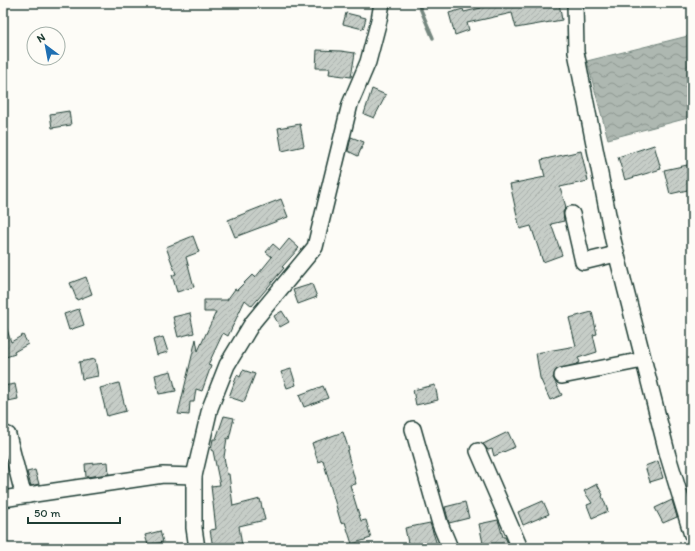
<svg xmlns="http://www.w3.org/2000/svg" width="695" height="551" font-family="Itim,sans-serif">
<style>
.water{fill:url(#water-waves);stroke:#75877f}
.lines{fill:none;stroke-linecap:round;stroke-linejoin:round}
.stream{stroke:#75877f;stroke-width:3.5}
.building{fill:url(#building-hatch);stroke:#1f3d34}
.minor-casing{stroke:#1f3d34;stroke-width:18}
.minor{stroke:#fdfcf7;stroke-width:15}
</style>
<defs>
<pattern id="water-waves" width="16" height="10" patternUnits="userSpaceOnUse"><rect width="16" height="10" fill="#aeb8b1"/><path d="M0 5q4-4 8 0t8 0" fill="none" stroke="#8d9791"/></pattern>
<pattern id="building-hatch" width="6" height="6" patternUnits="userSpaceOnUse"><rect width="6" height="6" fill="#c6cdc7"/><path d="M-1 1l2-2M0 6l6-6M5 7l2-2" fill="none" stroke="#aab1ac"/></pattern>
</defs>
<rect width="100%" height="100%" fill="#fdfcf7"/>
<filter id="ink" filterUnits="userSpaceOnUse"><feTurbulence type="fractalNoise" baseFrequency=".025" numOctaves="2"/><feDisplacementMap in="SourceGraphic" scale="8" xChannelSelector="R" yChannelSelector="G"/><feConvolveMatrix kernelMatrix="1 2 1 2 8 2 1 2 1" color-interpolation-filters="sRGB"/></filter>
<g filter="url(#ink)">
<path class="water" d="M692,35V117L608,139L587,61Z"/>
<g class="lines">
<path class="stream" d="M418,3L433,38"/>
</g>
<g class="building">
<path d="M480,3H559L562,20L516,28L512,13L467,23L469,30L455,35L449,13L463,9L464,12L481,8Z"/>
<path d="M346,13L366,18L363,29L343,24Z"/>
<path d="M317,50L341,51L355,53L351,77L329,74L330,68H316Z"/>
<path d="M372,89L386,95L374,118L364,114Z"/>
<path d="M69,111L71,125L52,128L50,114Z"/>
<path d="M300,124L304,146L282,151L278,128Z"/>
<path d="M351,137L364,142L358,156L348,151Z"/>
<path d="M654,145L661,169L625,180L618,157Z"/>
<path d="M581,151L588,181L560,187L566,207L563,212L564,221L551,224L562,255L543,262L531,226L520,229L510,184L545,177L541,160Z"/>
<path d="M692,164V189L670,194L664,170Z"/>
<path d="M281,199L288,217L235,237L228,220Z"/>
<path d="M193,236L199,252L186,257L194,287L177,292L172,275L176,274L166,247Z"/>
<path d="M289,239L299,248L282,267L284,268L252,306L245,300L228,336L223,333L208,365L211,366L202,391L196,389L194,402H190L189,415L178,414L196,339L198,351L216,312H204V300H227L235,289L237,290L252,275L255,278L272,257L266,252L273,244L280,250Z"/>
<path d="M86,277L92,294L77,300L70,283Z"/>
<path d="M312,284L317,297L298,304L293,290Z"/>
<path d="M79,309L84,325L69,330L64,314Z"/>
<path d="M282,311L289,322L280,327L274,316Z"/>
<path d="M592,312L597,334L593,335L597,352L578,358L580,362L577,364L556,370L553,378L562,395L550,400L540,378L536,353L576,346L569,318Z"/>
<path d="M190,313L194,333L178,337L173,317Z"/>
<path d="M5,323L11,342L23,335L28,344L14,352L15,354L3,358V324Z"/>
<path d="M163,337L168,352L157,355L153,340Z"/>
<path d="M95,359L98,376L82,379L79,362Z"/>
<path d="M291,369L296,385L287,388L281,372Z"/>
<path d="M243,370L255,374L244,402L229,397L237,375L240,377Z"/>
<path d="M171,371L176,391L159,394L155,375Z"/>
<path d="M119,383L126,411L107,416L100,388Z"/>
<path d="M15,384L18,399L3,402V386Z"/>
<path d="M435,385L438,400L416,405L413,390Z"/>
<path d="M323,386L328,398L304,407L299,395Z"/>
<path d="M224,416L234,418L229,439L227,438L224,457L227,474H229L233,506L260,499L265,520L239,526L242,546L213,548L210,530L216,529L211,486L220,485L213,451L211,450L213,439H216Z"/>
<path d="M343,432L349,450L347,451L356,484L350,485L361,521L366,520L371,538L352,544L345,522L341,523L323,460L318,462L312,443Z"/>
<path d="M508,432L515,447L494,456L492,449L488,450L483,444Z"/>
<path d="M658,461L663,478L650,482L645,466Z"/>
<path d="M108,462L109,474L86,477L85,464Z"/>
<path d="M35,470L39,484L31,486L27,472Z"/>
<path d="M597,484L603,495L602,496L608,511L592,518L587,505L592,503L584,491Z"/>
<path d="M672,500L677,517L663,523L655,508Z"/>
<path d="M543,501L549,514L523,525L518,512Z"/>
<path d="M465,502L469,518L449,523L445,507Z"/>
<path d="M498,520L503,537H505L510,548H484L479,524Z"/>
<path d="M430,523L438,548H409L405,528Z"/>
<path d="M160,531L163,542L148,545L145,535Z"/>
</g>
<g class="lines">
<g class="minor-casing">
<g id="minor">
<path d="M575,3L576,52L613,240L668,456L692,535"/>
<path d="M572,214L583,262L616,254"/>
<path d="M562,376L643,360"/>
<path d="M413,429L440,524L450,548"/>
<path d="M3,433L8,435L22,490L28,495L163,475L194,476"/>
<path d="M478,451L520,548"/>
<path d="M3,499L28,495"/>
<path d="M197,548L194,528V476L210,408L227,365L253,322L315,247L350,104L368,62L379,20L382,3"/>
</g>
</g>
<use href="#minor" class="minor"/>
</g>
</g>
<rect width="695" height="551" fill="none" stroke="#fdfcf7" stroke-width="16"/>
<rect x="8" y="8" width="679" height="535" fill="none" stroke="#1f3d34" stroke-width="1.5" filter="url(#ink)"/>
<g transform="translate(46 46) rotate(328)"><circle r="19" fill="#fdfcf7" stroke="#a4b0a9"/>
<path d="M0-3L7 15L0 10L-7 15Z" fill="#1f6fb2"/>
<text y="-6" font-size="11" font-weight="bold" text-anchor="middle" fill="#1f3d34">N</text>
</g>
<path d="M28 517v6h92v-6" fill="none" stroke="#1f3d34" stroke-width="2"/>
<text x="34" y="517" font-size="12" fill="#1f3d34" stroke="#fdfcf7" stroke-width="3" paint-order="stroke">50 m</text>
</svg>
